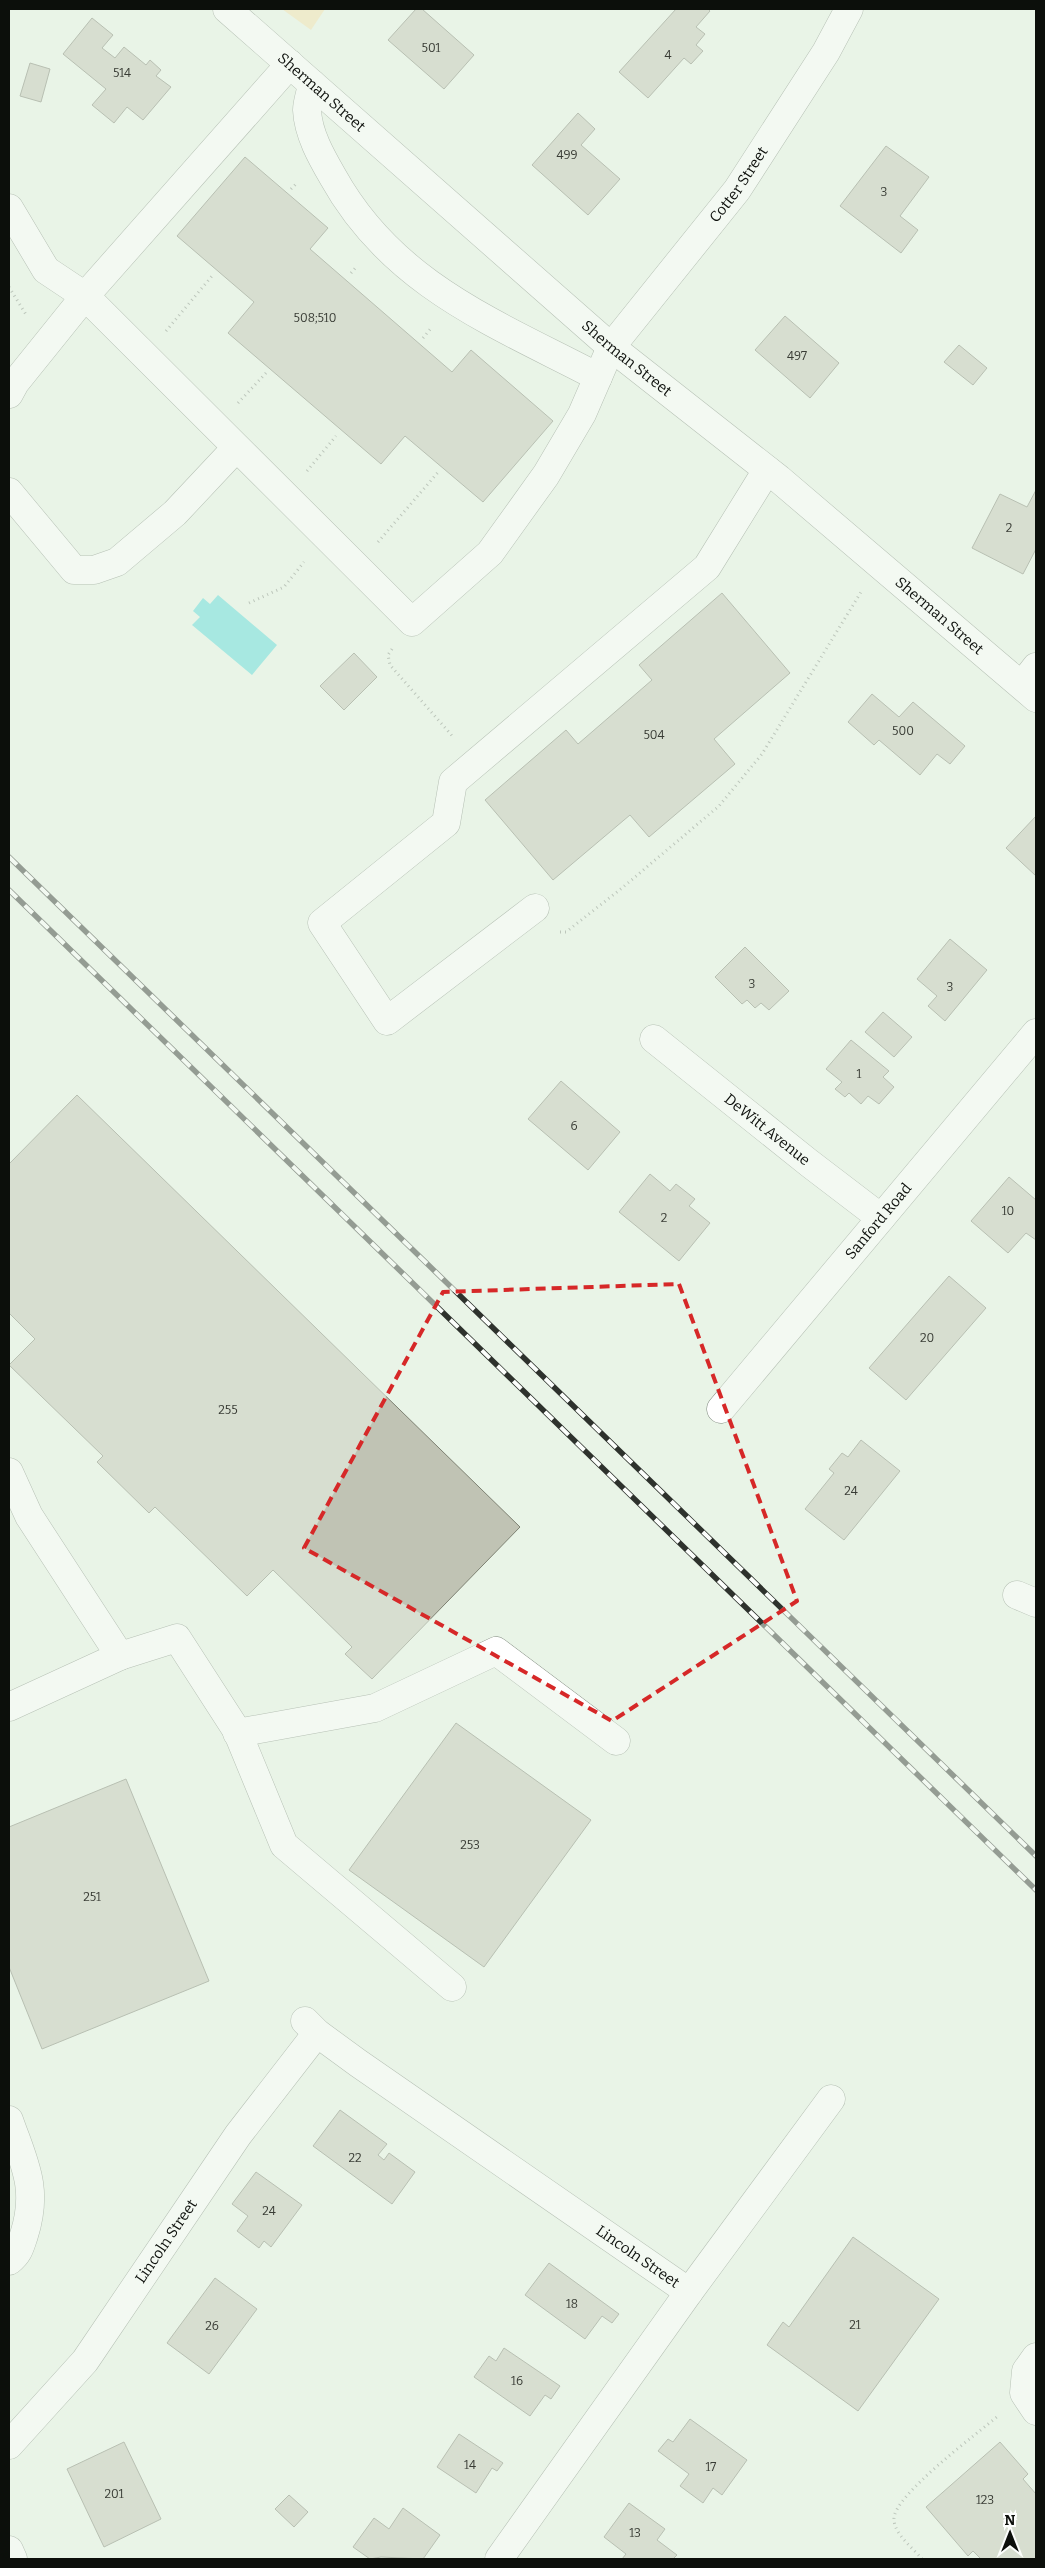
<svg xmlns="http://www.w3.org/2000/svg" width="1045" height="2568" font-family="Bitter,serif">
<style>
.green{fill:#f4e0ac}
.water{fill:#58d9d9}
.building{fill:#c0c3b4;stroke:#7d8072}
.lines{fill:none;stroke-linecap:round;stroke-linejoin:round}
.minor-casing{stroke:#7a8479;stroke-width:29}
.major-casing{stroke:#7a8479;stroke-width:29}
.path{stroke:#878f86;stroke-width:3;stroke-dasharray:1 4;stroke-linecap:butt}
.minor{stroke:#fff;stroke-width:28}
.major{stroke:#fff;stroke-width:28}
.rail-casing{stroke:#2e322d;stroke-width:5.5}
.rail{stroke:#fcfefc;stroke-width:4;stroke-dasharray:11;stroke-linecap:butt}
.marked{fill:none;stroke:#d62828;stroke-width:4;stroke-dasharray:10 6;stroke-linejoin:round}
.labels{text-anchor:middle;stroke-width:5;stroke-linejoin:round;paint-order:stroke}
.number-label{font-size:12px;fill:#393c35}
.street-label{font-size:15px;fill:#0c0f0b;stroke:#fcfefc}
</style>
<rect width="100%" height="100%" fill="#e9f4e7"/>
<path class="green" d="M282,9H325L311,30Z"/>
<path class="water" d="M218,595L277,645L252,675L192,625L200,617L193,611L203,598L210,604Z"/>
<g class="building">
<path d="M416,9H422L474,55L444,89L388,40Z"/>
<path d="M676,9H708L710,11L696,27L705,34L696,45L703,51L691,64L684,58L648,98L619,72Z"/>
<path d="M92,18L113,35L102,48L115,58L124,47L146,65L150,60L161,70L156,76L171,87L143,120L127,107L114,123L92,105L106,89L63,54Z"/>
<path d="M30,63L50,69L41,102L20,96Z"/>
<path d="M578,113L595,129L581,145L620,179L588,215L532,165Z"/>
<path d="M886,146L929,177L900,216L918,230L901,253L840,206Z"/>
<path d="M245,157L328,228L310,249L452,372L471,350L553,421L483,502L405,436L381,464L228,333L254,302L177,236Z"/>
<path d="M785,316L839,363L810,398L755,350Z"/>
<path d="M959,345L987,368L973,385L944,362Z"/>
<path d="M1036,490V549L1023,574L972,548L1000,494L1027,507Z"/>
<path d="M722,593L790,673L714,739L735,764L649,837L630,815L553,880L485,800L566,730L578,744L652,680L639,665Z"/>
<path d="M354,653L377,677L344,710L320,686Z"/>
<path d="M872,694L899,717L913,702L965,746L950,764L937,754L920,775L879,740L874,745L848,722Z"/>
<path d="M1036,816V876L1006,848Z"/>
<path d="M950,939L987,970L945,1021L928,1006L937,996L917,979Z"/>
<path d="M745,947L789,991L769,1010L761,1003L755,1008L747,1000L742,1004L715,977Z"/>
<path d="M883,1012L912,1037L894,1057L865,1032Z"/>
<path d="M851,1040L889,1071L883,1077L894,1087L879,1104L868,1096L861,1104L849,1093L845,1097L835,1089L842,1082L826,1069Z"/>
<path d="M561,1081L620,1132L588,1170L528,1119Z"/>
<path d="M77,1095L520,1527L372,1679L345,1654L352,1647L273,1570L247,1596L155,1507L149,1513L97,1462L103,1456L9,1365L35,1339L9,1313V1164Z"/>
<path d="M650,1174L670,1191L676,1184L695,1199L689,1206L710,1223L679,1261L619,1212Z"/>
<path d="M1009,1177L1036,1200V1240L1026,1233L1008,1253L971,1221Z"/>
<path d="M949,1276L986,1308L906,1400L869,1368Z"/>
<path d="M861,1440L900,1471L844,1540L805,1509L834,1473L829,1469L842,1453L848,1457Z"/>
<path d="M456,1723L591,1820L484,1967L349,1870Z"/>
<path d="M126,1779L209,1981L42,2049L9,1967V1827Z"/>
<path d="M340,2110L387,2144L378,2155L384,2160L389,2153L415,2172L392,2204L313,2146Z"/>
<path d="M256,2172L302,2205L271,2247L264,2241L259,2248L237,2231L248,2216L232,2204Z"/>
<path d="M853,2237L939,2299L858,2411L767,2345L783,2322L789,2327Z"/>
<path d="M549,2263L619,2314L612,2323L602,2316L585,2339L525,2295Z"/>
<path d="M215,2278L257,2309L209,2374L167,2343Z"/>
<path d="M504,2348L560,2386L551,2399L545,2395L530,2416L474,2377L489,2356L496,2361Z"/>
<path d="M690,2419L747,2460L722,2495L713,2488L703,2503L680,2486L689,2474L658,2451L668,2439L673,2442Z"/>
<path d="M459,2434L503,2463L497,2471L492,2468L476,2493L437,2467Z"/>
<path d="M124,2442L161,2519L104,2547L67,2469Z"/>
<path d="M1000,2442L1028,2474L1023,2479L1036,2494V2559H981L973,2551L968,2556L926,2507Z"/>
<path d="M289,2495L308,2512L294,2527L275,2509Z"/>
<path d="M629,2503L665,2529L657,2540L677,2555L673,2559H622L626,2554L604,2537Z"/>
<path d="M403,2508L440,2535L423,2559L381,2557L370,2559L353,2547L374,2518L389,2529Z"/>
</g>
<g class="lines">
<g class="minor-casing">
<g id="minor">
<path id="s1" d="M290,64L85,296L412,622L490,553L546,475L582,414L611,347L737,190L826,52L849,9"/>
<path d="M312,84C311,92 307,102 307,110C308,134 322,158 333,177C393,285 495,323 598,377"/>
<path d="M9,208L46,270L85,296L15,383L9,394"/>
<path d="M9,492L74,570H94L117,562L175,513L236,448"/>
<path d="M1022,685L1036,667"/>
<path d="M535,908L387,1021L322,923L446,823L453,782L707,567L767,470"/>
<path id="s2" d="M654,1039L809,1163L881,1218"/>
<path id="s3" d="M721,1409L1036,1033"/>
<path d="M9,1472L29,1516L120,1656L9,1707"/>
<path d="M1017,1595L1036,1603"/>
<path d="M120,1656L177,1638L237,1731L284,1845L452,1987"/>
<path d="M237,1733L375,1708L496,1651L616,1741"/>
<path id="s4" d="M305,2021L317,2033L358,2063L689,2292"/>
<path d="M9,2120C24,2163 39,2188 24,2235C20,2247 19,2253 9,2261"/>
<path d="M1036,2357L1026,2371L1024,2393L1036,2411"/>
<path id="s5" d="M9,2445L85,2361L238,2135L317,2033"/>
<path d="M9,2550L13,2559"/>
<path d="M499,2559L689,2292L831,2099"/>
</g>
</g>
<g class="major-casing">
<g id="major">
<path id="s6" d="M227,9L611,347L779,479L1036,698"/>
</g>
</g>
<g class="path">
<path d="M291,189L298,182"/>
<path d="M351,273L357,266"/>
<path d="M9,287L27,316"/>
<path d="M166,331L212,276"/>
<path d="M423,338L432,327"/>
<path d="M238,403L266,373"/>
<path d="M307,471L336,436"/>
<path d="M378,542L440,470"/>
<path d="M249,603L284,587L304,562"/>
<path d="M392,649L388,655L390,665L454,738"/>
<path d="M560,932H566L622,888L719,806L762,754L861,592"/>
<path d="M922,2559C913,2548 894,2534 894,2519C893,2496 978,2433 998,2416"/>
</g>
<use href="#minor" class="minor"/>
<use href="#major" class="major"/>
<g class="rail-casing">
<g id="rail">
<path d="M9,857L1036,1856"/>
<path d="M9,890L1036,1890"/>
</g>
</g>
<use href="#rail" class="rail"/>
</g>
<path d="M0 0H1045V2568H0ZM679,1284L797,1601L612,1721L304,1548L443,1292Z" fill="#e9f4e7" fill-opacity=".55" fill-rule="evenodd"/>
<path class="marked" d="M679,1284L797,1601L612,1721L304,1548L443,1292Z"/>
<g class="labels">
<g class="number-label">
<text x="431" y="52">501</text>
<text x="668" y="59">4</text>
<text x="122" y="77">514</text>
<text x="567" y="159">499</text>
<text x="884" y="196">3</text>
<text x="315" y="322">508;510</text>
<text x="797" y="360">497</text>
<text x="1009" y="532">2</text>
<text x="903" y="735">500</text>
<text x="654" y="739">504</text>
<text x="752" y="988">3</text>
<text x="950" y="991">3</text>
<text x="859" y="1078">1</text>
<text x="574" y="1130">6</text>
<text x="1008" y="1215">10</text>
<text x="664" y="1222">2</text>
<text x="927" y="1342">20</text>
<text x="228" y="1414">255</text>
<text x="851" y="1495">24</text>
<text x="470" y="1849">253</text>
<text x="92" y="1901">251</text>
<text x="355" y="2162">22</text>
<text x="269" y="2215">24</text>
<text x="572" y="2308">18</text>
<text x="855" y="2329">21</text>
<text x="212" y="2330">26</text>
<text x="517" y="2385">16</text>
<text x="470" y="2469">14</text>
<text x="711" y="2471">17</text>
<text x="114" y="2498">201</text>
<text x="985" y="2504">123</text>
<text x="635" y="2537">13</text>
</g>
<g class="street-label">
<text dy="5" stroke="none"><textPath href="#s6" startOffset="126">Sherman Street</textPath></text>
<text dy="5" stroke="none"><textPath href="#s1" startOffset="1322">Cotter Street</textPath></text>
<text dy="5" stroke="none"><textPath href="#s6" startOffset="531">Sherman Street</textPath></text>
<text dy="5" stroke="none"><textPath href="#s6" startOffset="936">Sherman Street</textPath></text>
<text dy="5" stroke="none"><textPath href="#s2" startOffset="145">DeWitt Avenue</textPath></text>
<text dy="5" stroke="none"><textPath href="#s3" startOffset="245">Sanford Road</textPath></text>
<text dy="5" stroke="none"><textPath href="#s5" startOffset="258">Lincoln Street</textPath></text>
<text dy="5" stroke="none"><textPath href="#s4" startOffset="408">Lincoln Street</textPath></text>
</g>
</g>
<rect width="1045" height="2568" fill="none" stroke="#0c0f0b" stroke-width="20"/>
<g transform="translate(1010 2533)" stroke="#fcfefc" stroke-width="4" paint-order="stroke">
<path d="M0-4L9 19L0 12L-9 19Z" fill="#0c0f0b"/>
<text y="-8" font-size="14" font-weight="bold" text-anchor="middle" fill="#0c0f0b">N</text>
</g>
</svg>
